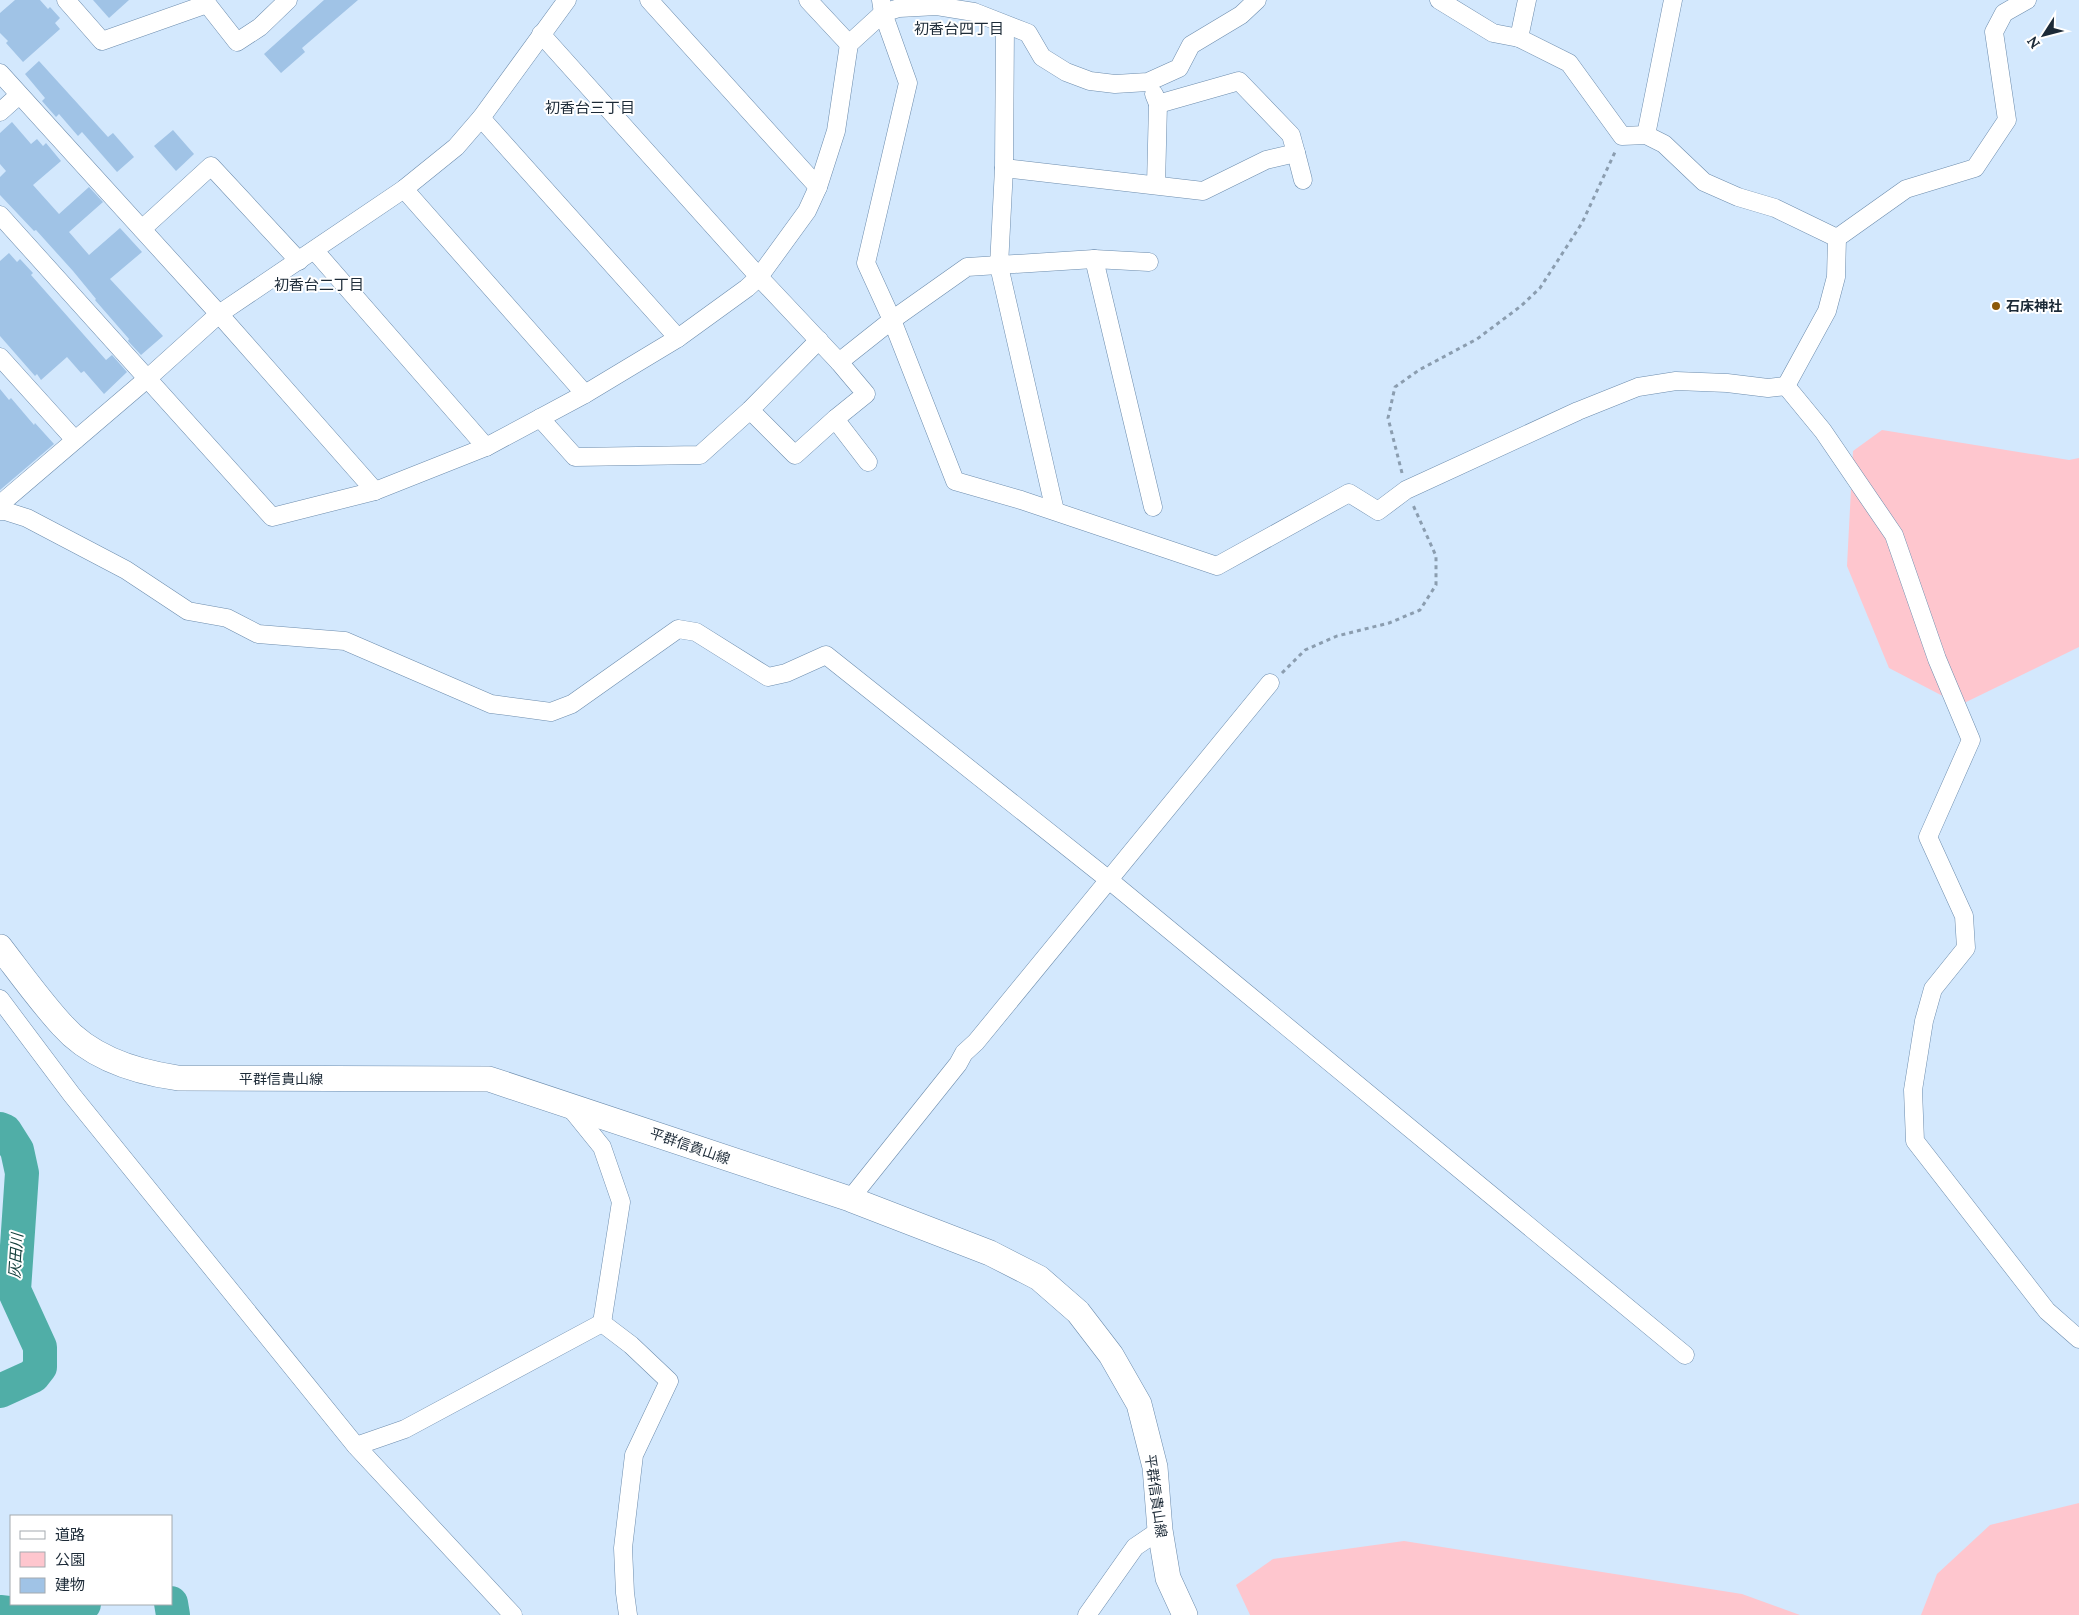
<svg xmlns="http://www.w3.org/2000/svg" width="2079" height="1615" font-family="Lora,'Noto Sans JP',serif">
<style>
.green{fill:#fec6ce}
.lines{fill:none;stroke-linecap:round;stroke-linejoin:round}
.river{stroke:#50aea7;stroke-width:34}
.building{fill:#a0c3e6}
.minor-casing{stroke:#6c8cad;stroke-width:19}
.secondary-casing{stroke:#6c8cad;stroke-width:26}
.path{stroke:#8b9daf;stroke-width:3;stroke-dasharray:4 4;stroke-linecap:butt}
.minor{stroke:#fff;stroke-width:18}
.secondary{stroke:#fff;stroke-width:25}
.poi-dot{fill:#8c5807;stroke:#fff;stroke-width:2}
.labels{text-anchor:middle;stroke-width:4;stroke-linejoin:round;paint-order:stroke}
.poi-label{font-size:14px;font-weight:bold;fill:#1c2a37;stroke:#fff;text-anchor:start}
.street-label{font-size:14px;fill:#1c2a37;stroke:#fff}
.neighbourhood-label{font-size:15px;fill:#1c2a37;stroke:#fff}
.water-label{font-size:15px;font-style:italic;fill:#15403d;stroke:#fff}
</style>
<rect width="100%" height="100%" fill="#d3e8fd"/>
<g class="green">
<path d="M1882,430L2069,460L2079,458V647L1960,705L1889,668L1847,566L1853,451Z"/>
<path d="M2079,1503V1615H1921L1937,1574L1990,1525Z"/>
<path d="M1404,1541L1742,1594L1800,1615H1250L1236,1585L1273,1559Z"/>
</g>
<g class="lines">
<g class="river">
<path d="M0,1129L5,1131L17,1150L22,1173L14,1290L40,1347V1367L33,1376L0,1391"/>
<path d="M171,1603L173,1615"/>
<path d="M0,1612L26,1615"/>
<path d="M50,1615L84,1604"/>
</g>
</g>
<g class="building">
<path d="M15,0H40L48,9L50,7L60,18L55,23L60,29L23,62L6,43L8,41L0,33V13Z"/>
<path d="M93,0H129L109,18Z"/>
<path d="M324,0H358L302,48L305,52L281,73L264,54Z"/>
<path d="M39,61L108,137L113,133L134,157L117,172L82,132L78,136L59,114L56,117L42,101L45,98L25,74Z"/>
<path d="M12,122L31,144L37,139L43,146L46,143L61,161L33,185L59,214L89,187L103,202L69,232L89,255L120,228L142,252L110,279L163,336L141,355L128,341L129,339L95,300L96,299L73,271L36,230L34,231L0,195V177L6,171L0,164V133Z"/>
<path d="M173,130L194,154L176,171L154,146Z"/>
<path d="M9,253L17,262L20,259L33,273L31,275L106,360L112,355L127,372L104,394L84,371L81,373L67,357L41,380L37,374L35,376L0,336V261Z"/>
<path d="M0,389L9,400L11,398L34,425L35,423L54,444L0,490Z"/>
</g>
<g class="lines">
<g class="minor-casing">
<g id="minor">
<path d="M66,0L102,41L207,4"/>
<path d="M204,0L237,42L260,27L288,0"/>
<path d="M649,0L818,187"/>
<path d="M808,0L849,44"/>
<path d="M881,0L883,13L908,83L866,263L892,320L955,481L1021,500L1217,566L1349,493L1378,511L1406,490L1578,411L1638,387L1676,381L1727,383L1768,388L1786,386"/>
<path d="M1439,0L1493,33L1519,38L1569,63L1622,136L1646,135L1664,144L1704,182L1738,197L1775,208L1837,238"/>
<path d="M1005,25L1004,168L999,266L1055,511"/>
<path d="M541,34L759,277L839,362L892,320L967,267L1094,259L1149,262"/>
<path d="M1519,38L1527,0"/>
<path d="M0,73L219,314L375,491"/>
<path d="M1154,94L1158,104L1156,185"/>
<path d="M0,112L19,95"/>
<path d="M481,118L678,338"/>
<path d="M1646,135L1673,0"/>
<path d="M1296,153L1303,180"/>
<path d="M1004,168L1203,191L1266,160L1296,153L1291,135L1239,81L1158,104"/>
<path d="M404,189L585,394"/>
<path d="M0,215L272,517L375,491L486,447L585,394L678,338L747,288L759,277L807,211L818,187L836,131L849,44L883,13L899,8L937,6L974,12L1028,33L1042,57L1066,72L1090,81L1115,84L1148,82L1179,68L1191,45L1241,15L1257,0"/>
<path d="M142,229L211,166L299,261"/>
<path d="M1837,238L1906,189L1975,168L2007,120L1994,32L2004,13L2027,0"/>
<path d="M315,251L486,447"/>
<path d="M1094,259L1153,507"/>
<path d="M0,357L75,440"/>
<path d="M1786,386L1823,431L1894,535L1937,659L1971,740L1928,837L1964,916L1966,948L1933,989L1924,1021L1913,1090L1915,1141L2047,1311L2079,1339"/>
<path d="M1786,386L1827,311L1836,277L1837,238"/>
<path d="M750,410L795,455L835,419L866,394L839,362"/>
<path d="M540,418L575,457L700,455L750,410L819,340"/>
<path d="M835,419L868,462"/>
<path d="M4,501L148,378L219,314L404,189L456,147L481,118L567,0"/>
<path d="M0,511H5L27,518L126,570L188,611L227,618L258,634L345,641L491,704L551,712L572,704L678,629L696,632L768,677L786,673L826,655L1109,880L1685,1355"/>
<path d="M0,999L72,1095L356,1446L513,1615"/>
<path d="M568,1105L602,1147L621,1202L602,1323"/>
<path d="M850,1199L958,1064L964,1053L976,1042L1270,683"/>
<path d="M602,1323L631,1345L669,1381L634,1455L623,1548L625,1593L628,1615"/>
<path d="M356,1446L405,1429L602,1323"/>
<path d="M1087,1615L1135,1547L1160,1530"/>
</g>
</g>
<g class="secondary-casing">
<path id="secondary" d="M0,947C20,973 40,1001 62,1025C91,1058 136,1072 178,1078L489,1079L850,1199L990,1253L1039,1278L1078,1312L1111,1355L1139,1404L1155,1467L1160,1530L1168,1578L1185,1615"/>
</g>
<g class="path">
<path d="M1402,473L1388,418L1395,387L1419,370L1477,339L1521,306L1540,288L1582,223L1615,152"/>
<path d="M1282,673L1305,650L1337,636L1389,623L1420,610L1436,585V556L1413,505"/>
</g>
<use href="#minor" class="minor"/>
<use href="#secondary" class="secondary"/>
</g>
<circle class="poi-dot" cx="1996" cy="306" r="5"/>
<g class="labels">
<g class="poi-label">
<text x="2006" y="311">石床神社</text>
</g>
<g class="street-label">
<text x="281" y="1084">平群信貴山線</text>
<text transform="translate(690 1146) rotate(19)" y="5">平群信貴山線</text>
<text transform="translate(1156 1496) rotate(82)" y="5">平群信貴山線</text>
</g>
<g class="neighbourhood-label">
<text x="959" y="34">初香台四丁目</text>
<text x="590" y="113">初香台三丁目</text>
<text x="319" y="290">初香台二丁目</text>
</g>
<g class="water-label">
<text transform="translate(16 1256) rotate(-86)" y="5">灰田川</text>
</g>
</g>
<rect x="10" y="1515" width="162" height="90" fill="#ffffff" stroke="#a4aaaf"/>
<rect x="20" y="1531" width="25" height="8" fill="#ffffff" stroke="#a4aaaf"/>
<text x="55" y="1540" font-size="15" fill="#1c2a37">道路</text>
<rect x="20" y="1552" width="25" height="15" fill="#fec6ce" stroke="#a4aaaf"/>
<text x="55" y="1565" font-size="15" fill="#1c2a37">公園</text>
<rect x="20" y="1578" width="25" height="15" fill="#a0c3e6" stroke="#a4aaaf"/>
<text x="55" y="1590" font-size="15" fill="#1c2a37">建物</text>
<g transform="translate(2044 35) rotate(234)" stroke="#ffffff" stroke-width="4" paint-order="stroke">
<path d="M0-4L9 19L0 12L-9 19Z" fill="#1c2a37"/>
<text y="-8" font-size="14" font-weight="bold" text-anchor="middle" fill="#1c2a37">N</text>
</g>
</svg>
